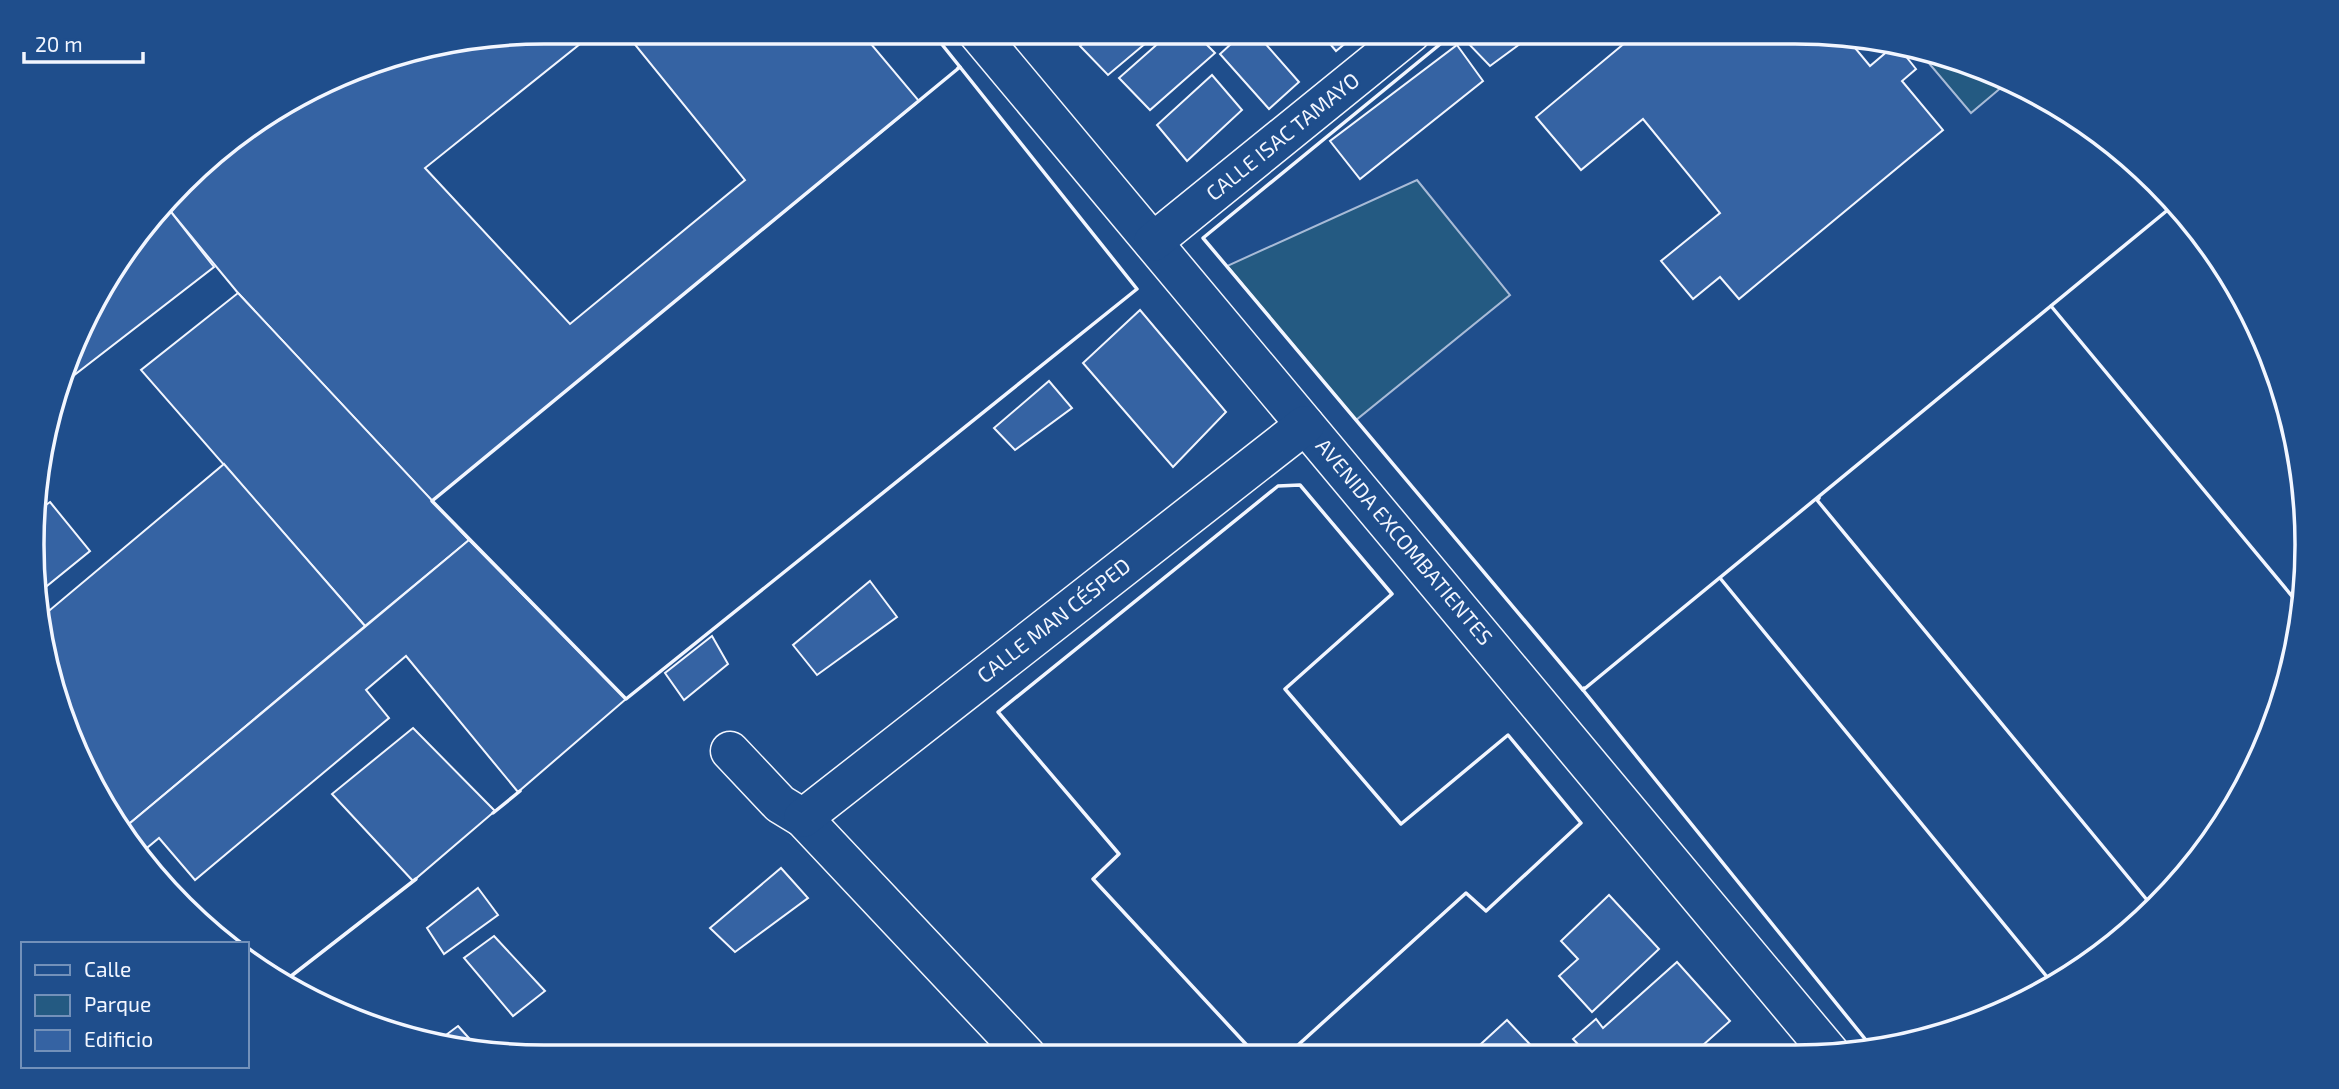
<svg xmlns="http://www.w3.org/2000/svg" width="2339" height="1089" font-family="'Exo 2',sans-serif">
<style>
.green{fill:#245a82;stroke:#a8bbd7;stroke-width:2}
.building{fill:#3563a3;stroke:#f2f6ff;stroke-width:2}
.lines{fill:none;stroke-linecap:round;stroke-linejoin:round}
.minor-casing{stroke:#f2f6ff;stroke-width:41}
.minor{stroke:#1f4e8c;stroke-width:38}
.wall{stroke:#f2f6ff;stroke-width:3.5}
.labels{text-anchor:middle;stroke-width:5;stroke-linejoin:round;paint-order:stroke}
.street-label{font-size:21px;fill:#f2f6ff;stroke:#1f4e8c}
.rim{fill:none;stroke:#f2f6ff;stroke-width:3.5}
</style>
<rect width="100%" height="100%" fill="#1f4e8c"/>
<g class="green">
<path d="M1916,48L1990,70L2009,81L1971,113Z"/>
<path d="M1417,180L1510,295L1356,420L1227,266Z"/>
</g>
<g class="building">
<path d="M544,32H595L425,168L570,324L745,180L628,36L634,32H861L919,101L432,501L238,293L167,207L188,182L263,118L288,100L379,59Z"/>
<path d="M1096,32H1159L1108,75L1080,46Z"/>
<path d="M1171,32H1194L1215,53L1150,110L1119,78Z"/>
<path d="M1244,32H1255L1299,82L1269,109L1220,54Z"/>
<path d="M1320,32H1359L1336,51Z"/>
<path d="M1472,32H1536L1490,66L1463,38Z"/>
<path d="M1638,32H1795L1846,37L1870,66L1896,44L1916,69L1902,81L1943,130L1739,299L1720,277L1693,299L1661,261L1720,213L1643,119L1581,170L1536,117Z"/>
<path d="M1457,45L1483,81L1360,179L1330,141Z"/>
<path d="M1212,75L1242,110L1187,161L1157,125Z"/>
<path d="M167,207L214,267L64,383L100,288Z"/>
<path d="M238,293L469,540L365,626L141,370Z"/>
<path d="M1140,310L1226,412L1173,467L1083,363Z"/>
<path d="M1049,381L1072,408L1015,450L994,428Z"/>
<path d="M224,464L365,626L123,829L100,801L59,710L38,620Z"/>
<path d="M50,502L90,551L37,594L39,510Z"/>
<path d="M469,540L626,699L518,792L406,656L366,690L389,718L195,880L159,838L142,852L123,829Z"/>
<path d="M870,581L897,617L817,675L793,645Z"/>
<path d="M712,636L728,664L684,700L665,673Z"/>
<path d="M413,728L495,811L413,881L332,794Z"/>
<path d="M781,868L808,898L735,952L710,928Z"/>
<path d="M478,888L498,915L444,954L427,928Z"/>
<path d="M1609,895L1659,949L1592,1012L1559,976L1578,959L1561,941Z"/>
<path d="M494,936L545,991L513,1016L464,958Z"/>
<path d="M1677,962L1730,1021L1693,1054H1587L1573,1039L1596,1019L1603,1028Z"/>
<path d="M1507,1020L1539,1054H1470Z"/>
<path d="M458,1026L476,1046L471,1050L434,1044Z"/>
</g>
<g class="lines">
<g class="minor-casing">
<g id="minor">
<path d="M977,32L1830,1053"/>
<path d="M1153,242L1412,32"/>
<path d="M730,751L780,804L803,818L1027,1056"/>
<path d="M803,818L1305,425"/>
</g>
</g>
<use href="#minor" class="minor"/>
<g class="wall">
<path d="M932,32L960,67L958,68"/>
<path d="M1455,32L1203,238L1583,690L2175,204"/>
<path d="M960,67L1137,289L626,699L432,501Z"/>
<path d="M2051,306L2301,607"/>
<path d="M1819,498L1817,500L2152,906"/>
<path d="M1720,578L2052,983"/>
<path d="M1584,688L1583,690L1874,1050"/>
<path d="M493,813L520,791"/>
<path d="M286,980L416,879"/>
<path d="M1256,1055L1093,879L1119,854L998,712L1278,486L1300,485L1392,594L1285,689L1401,824L1508,735L1581,823L1486,911L1466,893L1287,1055"/>
</g>
</g>
<g class="labels">
<g class="street-label">
<text transform="translate(1283 137) rotate(-39)" y="7">CALLE ISAC TAMAYO</text>
<text transform="translate(1404 542) rotate(50)" y="7">AVENIDA EXCOMBATIENTES</text>
<text transform="translate(1054 621) rotate(-38)" y="7">CALLE MAN CÉSPED</text>
</g>
</g>
<path d="M0 0H2339V1089H0ZM544 44H1795A500 500 0 0 1 2295 544V545A500 500 0 0 1 1795 1045H544A500 500 0 0 1 44 545V544A500 500 0 0 1 544 44Z" fill="#1f4e8c" fill-rule="evenodd"/>
<path class="rim" d="M544 44H1795A500 500 0 0 1 2295 544V545A500 500 0 0 1 1795 1045H544A500 500 0 0 1 44 545V544A500 500 0 0 1 544 44Z"/>
<rect x="21" y="942" width="228" height="126" fill="#1f4e8c" stroke="#7391ba" stroke-width="2"/>
<rect x="35" y="965" width="35" height="10" fill="#1f4e8c" stroke="#7391ba" stroke-width="2"/>
<text x="84" y="977" font-size="21" fill="#f2f6ff">Calle</text>
<rect x="35" y="995" width="35" height="21" fill="#245a82" stroke="#7391ba" stroke-width="2"/>
<text x="84" y="1012" font-size="21" fill="#f2f6ff">Parque</text>
<rect x="35" y="1030" width="35" height="21" fill="#3563a3" stroke="#7391ba" stroke-width="2"/>
<text x="84" y="1047" font-size="21" fill="#f2f6ff">Edificio</text>
<path d="M24 52v10h119v-10" fill="none" stroke="#f2f6ff" stroke-width="3.5"/>
<text x="35" y="52" font-size="21" fill="#f2f6ff" stroke="#1f4e8c" stroke-width="5" paint-order="stroke">20 m</text>
</svg>
